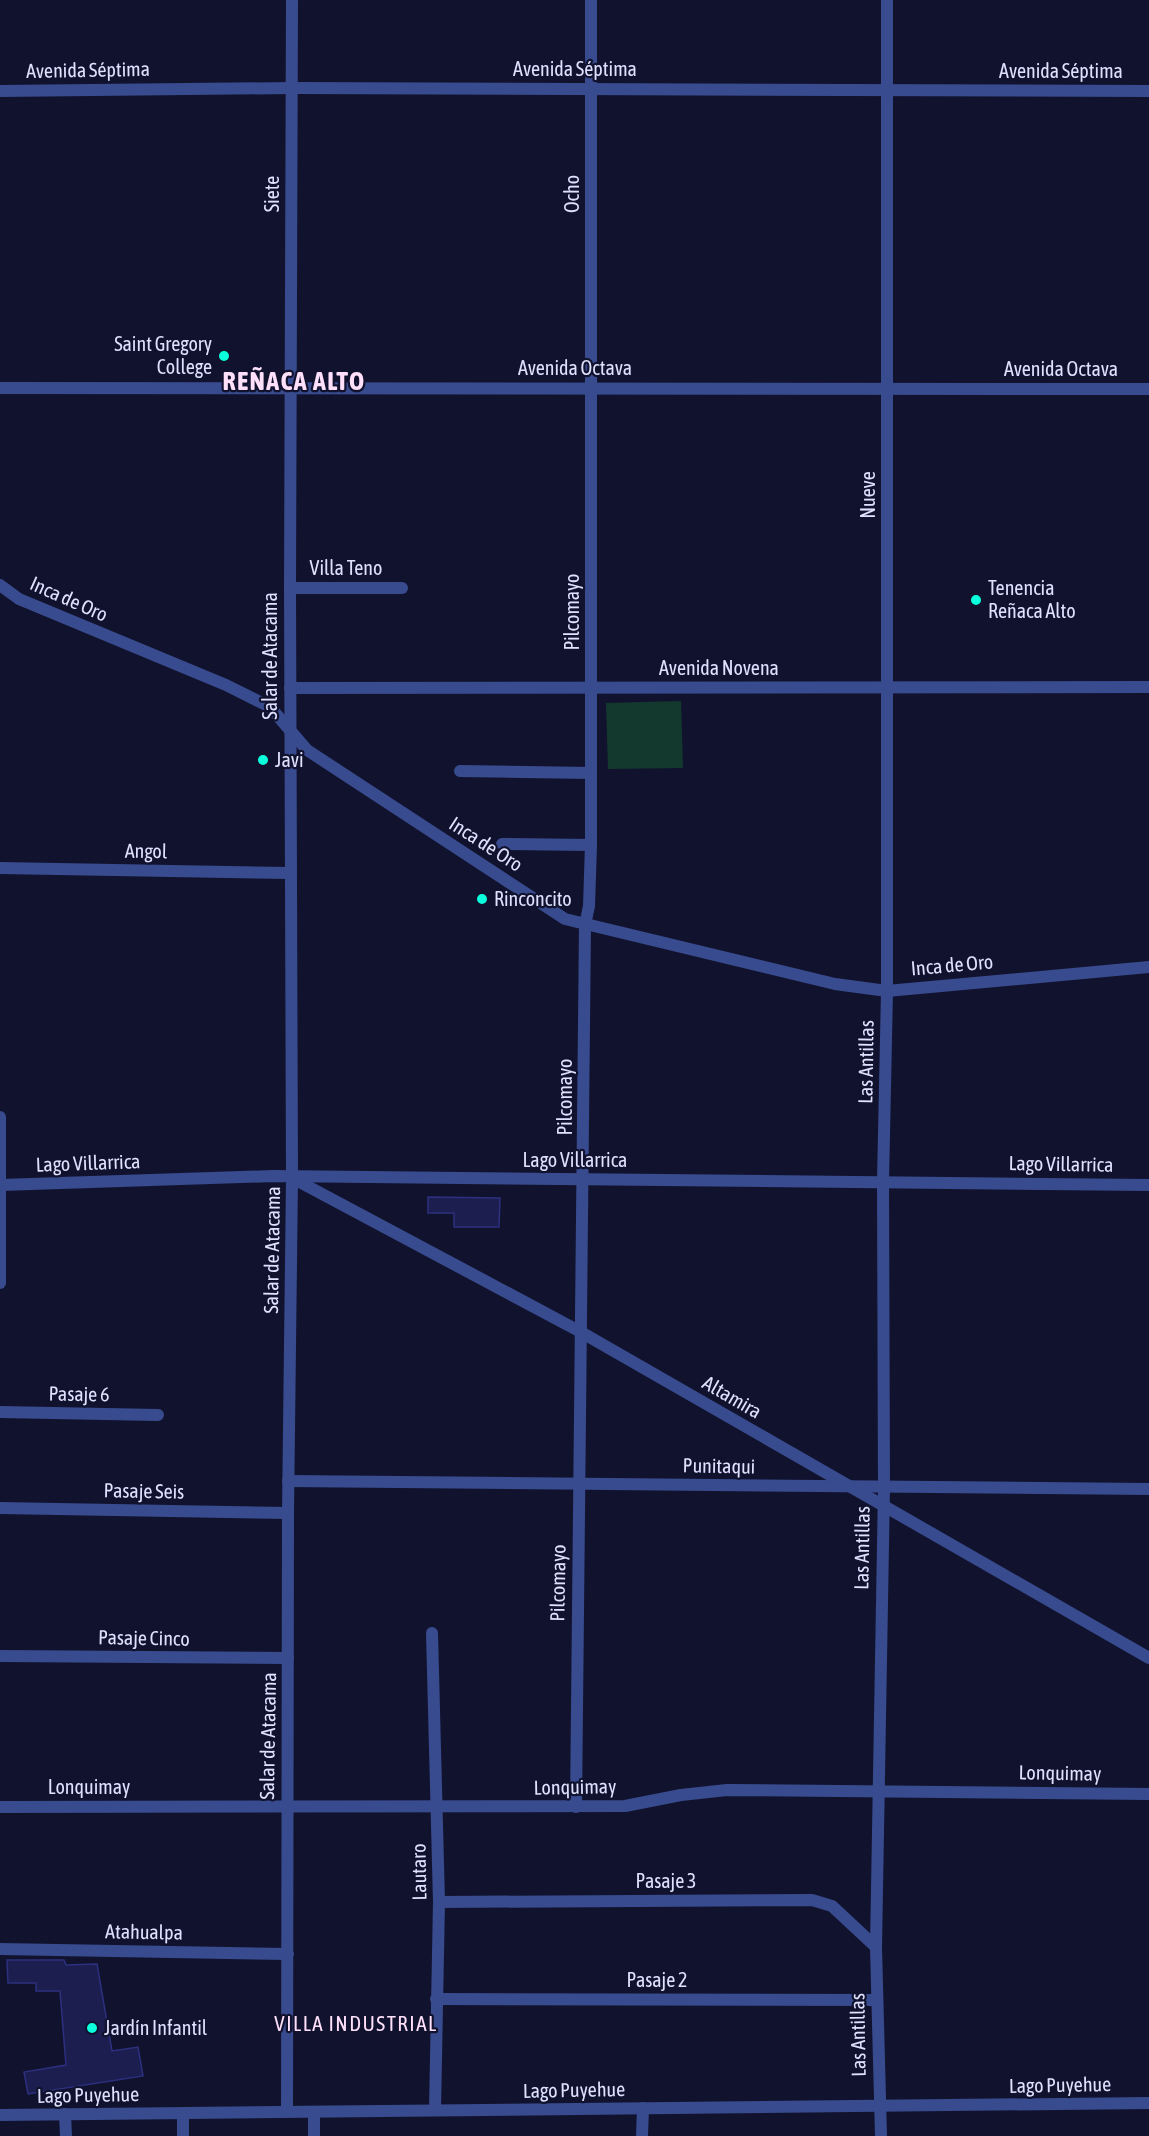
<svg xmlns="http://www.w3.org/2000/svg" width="1149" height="2136" font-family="'Asap Condensed',sans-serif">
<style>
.green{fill:#13392e}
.building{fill:#1c1e50;stroke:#2c307e;stroke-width:1.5}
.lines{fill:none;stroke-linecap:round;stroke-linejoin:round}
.minor{stroke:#394b8f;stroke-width:12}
.tertiary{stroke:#394b8f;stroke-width:12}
.poi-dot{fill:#0affdc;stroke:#11132e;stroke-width:2}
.labels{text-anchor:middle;stroke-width:4.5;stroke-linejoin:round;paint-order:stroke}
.street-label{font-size:20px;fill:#dee2ff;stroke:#11132e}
.poi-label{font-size:20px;fill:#dee2ff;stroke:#11132e;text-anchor:start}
.neighbourhood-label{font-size:21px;letter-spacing:1.5px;fill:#ffe0fb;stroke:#11132e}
.district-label{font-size:26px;font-weight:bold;letter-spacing:1.5px;fill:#ffe0fb;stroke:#11132e}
</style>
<rect width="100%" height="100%" fill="#11132e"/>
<path class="green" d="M681,701L683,768L608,769L606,703Z"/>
<g class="building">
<path d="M428,1197L500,1198L499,1227H454V1213H428Z"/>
<path d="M7,1960H64L66,1965L97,1964L112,2051L138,2047L143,2076L28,2094L24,2072L66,2065L60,1991H36V1983H8Z"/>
</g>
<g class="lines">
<g class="minor">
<path d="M0,91L292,88L1149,91"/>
<path d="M0,388L1149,389"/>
<path d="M290,588H402"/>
<path d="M290,688L1149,687"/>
<path d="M460,771L591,773"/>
<path d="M502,844L591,845"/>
<path d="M0,868L290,873"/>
<path d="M294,1179L579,1331L1149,1658"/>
<path d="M1,1185L273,1176L1149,1185"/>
<path d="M0,1412L158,1415"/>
<path d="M288,1481L1149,1489"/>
<path d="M0,1508L288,1513"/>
<path d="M432,1633L439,1902L435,2110"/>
<path d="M0,1656L288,1658"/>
<path d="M0,1807L625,1806L681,1795L727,1790L1149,1794"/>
<path d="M576,1807L585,925L589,906L591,845V0"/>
<path d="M439,1902L812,1900L832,1906L876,1947"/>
<path d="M0,1949L288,1954"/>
<path d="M436,1999L877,2000"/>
<path d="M287,2112L288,1513L292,1178L290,588L292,0"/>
<path d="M314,2112V2136"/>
<path d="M183,2113V2136"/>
<path d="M65,2114L66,2136"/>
<path d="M0,2115L1149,2103"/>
<path d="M642,2136L643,2108"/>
<path d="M881,2136L876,1947L884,1488L883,1182L887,991V0"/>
</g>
<g class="tertiary">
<path d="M0,585L19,599L226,685L270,707L307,750L565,919L835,984L887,991L1149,967"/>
<path d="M0,1117V1283"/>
</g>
</g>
<g class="poi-dot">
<circle cx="224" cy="356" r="6"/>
<circle cx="976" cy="600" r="6"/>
<circle cx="263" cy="760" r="6"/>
<circle cx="482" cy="899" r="6"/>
<circle cx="92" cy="2028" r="6"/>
</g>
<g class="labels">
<g class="street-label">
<text x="575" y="76">Avenida Séptima</text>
<text transform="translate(88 70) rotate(-1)" y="7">Avenida Séptima</text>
<text x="1061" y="78">Avenida Séptima</text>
<text transform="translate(272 194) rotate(-90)" y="7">Siete</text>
<text transform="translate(572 194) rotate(-90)" y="7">Ocho</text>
<text x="575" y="375">Avenida Octava</text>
<text x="1061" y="376">Avenida Octava</text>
<text transform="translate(868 495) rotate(-90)" y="7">Nueve</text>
<text x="346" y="575">Villa Teno</text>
<text transform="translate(69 599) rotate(24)" y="7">Inca de Oro</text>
<text transform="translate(572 612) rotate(-90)" y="7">Pilcomayo</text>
<text transform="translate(270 656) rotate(-90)" y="7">Salar de Atacama</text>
<text x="719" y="675">Avenida Novena</text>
<text transform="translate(486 844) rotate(33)" y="7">Inca de Oro</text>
<text transform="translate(146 851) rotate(1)" y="7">Angol</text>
<text transform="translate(952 965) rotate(-5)" y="7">Inca de Oro</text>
<text transform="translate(866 1062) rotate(-89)" y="7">Las Antillas</text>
<text transform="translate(565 1097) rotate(-90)" y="7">Pilcomayo</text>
<text x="575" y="1167">Lago Villarrica</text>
<text transform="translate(88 1163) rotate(-2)" y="7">Lago Villarrica</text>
<text transform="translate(1061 1164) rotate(1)" y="7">Lago Villarrica</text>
<text transform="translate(272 1250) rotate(-89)" y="7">Salar de Atacama</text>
<text transform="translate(79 1394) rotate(1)" y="7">Pasaje 6</text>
<text transform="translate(732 1397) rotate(30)" y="7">Altamira</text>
<text transform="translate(719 1466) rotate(1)" y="7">Punitaqui</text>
<text transform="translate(144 1491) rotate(1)" y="7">Pasaje Seis</text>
<text transform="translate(862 1548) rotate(-89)" y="7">Las Antillas</text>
<text transform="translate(558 1583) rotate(-89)" y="7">Pilcomayo</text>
<text transform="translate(144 1638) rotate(1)" y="7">Pasaje Cinco</text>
<text transform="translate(268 1736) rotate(-89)" y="7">Salar de Atacama</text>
<text transform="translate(1060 1773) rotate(1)" y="7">Lonquimay</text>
<text x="89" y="1794">Lonquimay</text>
<text transform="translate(575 1787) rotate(-1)" y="7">Lonquimay</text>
<text transform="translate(419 1872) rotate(-91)" y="7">Lautaro</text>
<text x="666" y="1888">Pasaje 3</text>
<text transform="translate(144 1932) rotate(1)" y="7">Atahualpa</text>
<text x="657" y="1987">Pasaje 2</text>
<text transform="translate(858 2035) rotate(-91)" y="7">Las Antillas</text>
<text transform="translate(1060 2085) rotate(-1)" y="7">Lago Puyehue</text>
<text transform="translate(574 2090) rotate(-1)" y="7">Lago Puyehue</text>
<text transform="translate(88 2095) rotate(-1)" y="7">Lago Puyehue</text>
</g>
<g class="poi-label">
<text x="212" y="351" text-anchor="end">Saint Gregory<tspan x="212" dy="23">College</tspan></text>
<text x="988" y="595">Tenencia<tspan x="988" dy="23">Reñaca Alto</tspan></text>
<text x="275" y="767">Javi</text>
<text x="494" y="906">Rinconcito</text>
<text x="104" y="2035">Jardín Infantil</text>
</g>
<g class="neighbourhood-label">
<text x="356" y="2031">VILLA INDUSTRIAL</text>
</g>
<g class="district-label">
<text x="294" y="390">REÑACA ALTO</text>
</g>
</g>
</svg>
